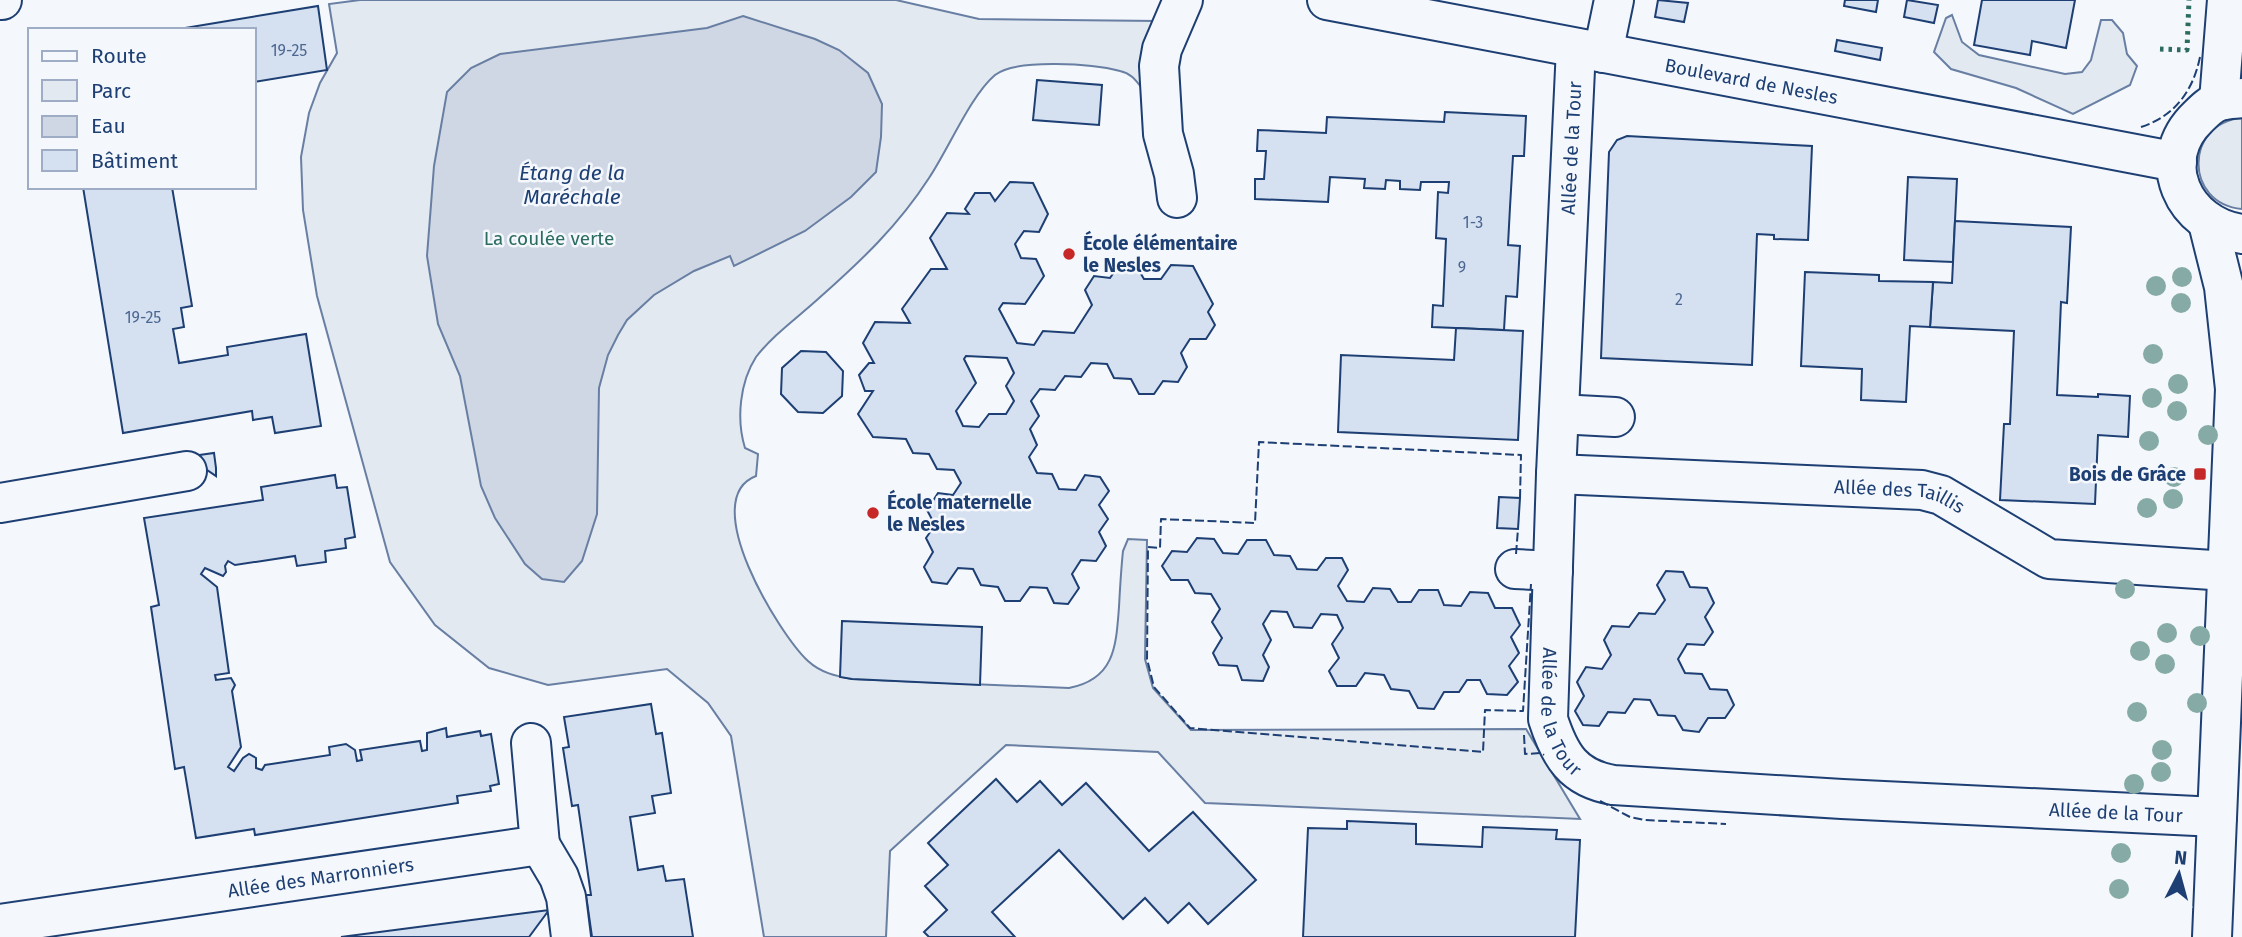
<svg xmlns="http://www.w3.org/2000/svg" width="2242" height="937" font-family="'Fira Sans',sans-serif">
<style>
.green{fill:#e3e9f0;stroke:#687fa3;stroke-width:2}
.water{fill:#cfd7e4;stroke:#687fa3;stroke-width:2}
.building{fill:#d5e0f0;stroke:#1d3f73;stroke-width:2;fill-rule:evenodd}
.lines{fill:none;stroke-linecap:round;stroke-linejoin:round}
.minor-casing{stroke:#1d3f73;stroke-width:42}
.major-casing{stroke:#1d3f73;stroke-width:42}
.minor{stroke:#f4f7fb;stroke-width:38}
.major{stroke:#f4f7fb;stroke-width:38}
.hedge{stroke:#2c6c60;stroke-width:5;stroke-dasharray:3.5 5;stroke-linecap:butt}
.fence{stroke:#1d3f73;stroke-width:2;stroke-dasharray:9 3.5;stroke-linecap:butt}
.tree{fill:#86aba6}
.poi-dot{fill:#c62828;stroke:#f4f7fb;stroke-width:2.5}
.labels{text-anchor:middle;stroke-width:5;stroke-linejoin:round;paint-order:stroke}
.number-label{font-size:16px;fill:#4b6792}
.street-label{font-size:19px;fill:#1d3f73;stroke:#f4f7fb}
.park-label{font-size:19px;fill:#2c6c60;stroke:#f4f7fb}
.poi-label{font-size:19px;font-weight:bold;fill:#1d3f73;stroke:#f4f7fb;text-anchor:start}
.water-label{font-size:21px;font-style:italic;fill:#1d3f73;stroke:#f4f7fb}
</style>
<rect width="100%" height="100%" fill="#f4f7fb"/>
<g class="green">
<path d="M360,0H896L979,19L1157,21L1141,87C1135,79 1130,73 1120,71C1094,64 1017,58 995,75C971,95 948,150 929,178C898,226 861,261 818,299C797,318 773,335 756,357C740,382 736,419 745,448L758,454L756,476C696,499 779,634 808,661C821,673 836,676 852,679L1069,688C1115,679 1116,646 1119,607C1120,588 1121,570 1123,551L1128,539L1147,540L1145,659L1153,688L1191,730L1526,729L1580,819L1205,803L1158,752L1006,745L890,851L886,937H764L731,736L708,703L667,669L548,685L489,668L435,625L390,562L317,296L303,210L301,157L309,113L320,83L337,53L329,4Z"/>
<path d="M1952,15L1962,42L1979,55L2065,74L2082,72L2091,60L2101,20H2112L2123,33L2127,54L2137,66L2130,85L2073,114L2016,88L1951,69L1934,52L1946,18Z"/>
<path d="M2242,118V209C2184,204 2184,123 2242,118Z"/>
</g>
<path class="water" d="M743,16L815,39L839,50L868,73L882,104L881,137L876,172L851,197L805,231L734,266L730,256L694,271L654,295L627,320L618,335L608,355L599,388L597,514L582,561L564,582L542,579L525,564L495,518L481,486L460,376L438,324L427,256L434,166L447,92L471,68L500,54L707,28Z"/>
<g class="building">
<path d="M1658,0L1688,3L1684,22L1655,17Z"/>
<path d="M1845,0H1878L1876,12L1844,6Z"/>
<path d="M1907,0L1938,5L1934,23L1904,17Z"/>
<path d="M1982,0H2075L2066,48L2032,41L2030,55L1974,45Z"/>
<path d="M318,6L327,70L254,82V30H173Z"/>
<path d="M1837,40L1882,48L1880,60L1835,51Z"/>
<path d="M1037,80L1102,85L1099,125L1033,120Z"/>
<path d="M1445,112L1526,116L1524,156H1513L1510,207L1508,245L1520,246L1517,297L1506,296L1504,330L1432,327L1433,305L1443,306L1446,239L1436,238L1438,192L1448,193L1449,182H1421L1420,190L1400,189V181L1386,180L1385,189L1364,188L1365,179L1330,177L1328,202L1255,199V179H1264L1266,151H1257L1258,130L1326,133L1327,117L1444,122Z"/>
<path d="M1627,136L1812,146L1808,240L1774,239V235L1757,234L1752,365L1601,358L1609,152L1617,140Z"/>
<path d="M1908,177L1957,179L1953,262L1904,260Z"/>
<path d="M1010,182L1033,183L1048,214L1039,232L1024,231L1015,244L1021,258L1036,259L1044,276L1025,304L1003,303L999,309L1017,343L1034,345L1043,331L1074,333L1092,305L1085,290L1094,276L1110,278L1121,262L1135,264L1144,279H1161L1171,265L1193,266L1213,304L1208,312L1215,325L1206,339H1190L1181,353L1187,367L1178,382L1163,381L1154,394H1139L1131,379L1114,378L1107,364L1091,363L1081,377L1065,376L1055,390L1040,389L1031,401L1039,416L1030,429L1037,445L1029,457L1037,473L1052,474L1059,489L1076,490L1085,475L1100,477L1109,491L1099,505L1108,519L1099,532L1106,546L1096,561L1081,560L1072,574L1079,588L1068,604L1054,603L1047,588L1030,587L1020,601H1005L998,587L981,585L973,569L958,568L947,584L932,582L924,567L933,552L926,538L935,525L927,510L938,493L953,495L961,483L954,470L937,469L929,454L913,453L906,439L873,437L858,414L873,391H865L859,375L869,363H874L863,343L875,322L910,323L902,309L931,269H947L930,238L947,213L969,214L965,209L975,193H990L995,201ZM966,356L1007,358L1014,373L1006,386L1014,401L1006,414H989L979,427L963,426L956,411L976,383L964,359Z"/>
<path d="M83,187H172L192,306L181,308L184,327L173,329L179,363L228,355L227,347L306,334L321,426L275,433L272,417L253,420L252,411L123,433Z"/>
<path d="M1955,221L2071,227L2067,303L2061,302L2057,395L2098,397V394L2130,396L2128,437L2098,435L2095,504L2000,500L2004,424H2010L2014,331L1930,327L1933,282L1952,283Z"/>
<path d="M1805,272L1879,275V281L1933,282L1930,327L1910,326L1906,402L1861,400L1862,369L1801,366Z"/>
<path d="M1456,328L1523,331L1518,440L1338,432L1341,355L1454,360Z"/>
<path d="M801,351L826,352L843,371L842,396L823,413L798,412L781,394L782,368Z"/>
<path d="M214,453L216,468V476L194,461L192,456Z"/>
<path d="M335,475L337,488L347,487L355,537L345,539L346,548L325,551L326,562L297,566L295,556L235,565L228,561L225,566L226,572L223,576L205,568L201,574L217,587L229,673L215,675L216,680L231,678L235,685L232,691L241,747L228,767L234,771L243,758L249,754L256,758V768L262,770L265,765L330,755L329,747L346,744L355,750L357,761L362,760L360,750L420,741L422,751L427,750V733L446,728L447,737L480,731L481,736L491,734L499,784L490,786L491,791L457,796L458,803L255,835L254,829L196,838L184,767L175,769L151,607L159,605L144,518L263,500L261,487Z"/>
<path d="M1499,497L1520,498L1518,529L1497,528Z"/>
<path d="M1197,538L1214,539L1223,553L1238,554L1247,540H1266L1274,555L1290,556L1297,569L1317,570L1326,558H1342L1348,570L1338,586L1347,601L1364,602L1373,588L1390,589L1398,602H1411L1419,590H1438L1444,605L1461,606L1470,592L1488,593L1495,608H1512L1520,625L1511,637L1519,653L1509,666L1518,682L1507,695L1487,694L1480,680H1467L1459,692H1444L1434,709L1418,708L1409,691L1391,689L1384,675L1365,673L1356,686H1337L1329,671L1339,658L1332,644L1343,628L1337,615L1321,614L1312,628L1294,627L1287,612L1271,611L1263,624L1271,640L1263,655L1269,667L1263,681L1242,680L1237,666L1219,665L1213,653L1222,638L1212,622L1220,609L1211,594L1195,593L1188,580H1171L1162,566L1172,551L1187,552Z"/>
<path d="M1666,571L1683,572L1690,587L1707,588L1714,603L1705,617L1713,632L1704,645L1687,644L1678,659L1685,673L1702,674L1710,689L1727,690L1734,705L1725,718H1708L1699,732L1683,730L1675,716L1658,715L1650,700L1634,699L1625,713L1608,712L1599,726L1583,725L1575,711L1584,696L1577,682L1586,667L1602,669L1611,655L1604,640L1612,626L1629,627L1639,613L1655,614L1665,600L1657,585Z"/>
<path d="M842,621L982,627L980,685L852,679L840,677Z"/>
<path d="M651,704L656,734L662,733L671,793L652,796L655,813L630,817L638,870L663,866L666,881L684,879L693,937H592L586,895H591L578,805L572,806L563,748L569,747L564,717Z"/>
<path d="M996,779L1017,802L1040,781L1062,805L1086,783L1149,851L1193,812L1256,880L1208,924L1189,903L1168,923L1145,898L1123,919L1059,850L992,912L1015,937H929L924,932L947,910L925,886L948,865L928,843Z"/>
<path d="M1347,821L1416,824V844L1482,847L1483,827L1557,830L1556,839L1580,840L1575,937H1303L1308,828L1347,829Z"/>
<path d="M549,910L529,937H341Z"/>
</g>
<g class="lines">
<g class="minor-casing">
<g id="minor">
<path d="M0,0H2"/>
<path id="s1" d="M1327,0L2177,162"/>
<path id="s2" d="M1576,48L1556,474L1548,719C1560,756 1573,778 1613,785L1842,799L2217,817"/>
<path d="M1603,53L1614,0"/>
<path d="M1177,198L1174,174L1163,134L1159,66L1162,49L1183,0"/>
<path d="M2208,223L2224,287L2235,389L2212,937"/>
<path d="M1559,414L1615,417"/>
<path id="s3" d="M1556,474L1922,490L1941,495L2049,559L2227,571"/>
<path d="M0,503L187,471"/>
<path d="M1515,569L1553,571"/>
<path d="M540,845L559,877L566,897L571,937"/>
<path id="s4" d="M0,924L540,845L531,743"/>
</g>
</g>
<g class="major-casing">
<g id="major">
<path d="M2242,98C2235,99 2227,99 2220,101C2212,103 2204,111 2198,117C2153,160 2183,226 2242,234"/>
<path d="M2219,101L2227,0"/>
</g>
</g>
<use href="#minor" class="minor"/>
<use href="#major" class="major"/>
<path class="hedge" d="M2160,49L2187,50L2189,0"/>
<g class="fence">
<path d="M2141,127C2175,116 2193,91 2200,57"/>
<path d="M1520,498L1521,455L1259,442L1255,523L1161,519L1160,548L1148,547L1147,659L1154,687L1190,728L1483,752L1485,710L1523,711L1531,584"/>
<path d="M1516,554L1518,529"/>
<path d="M1524,735L1525,754L1541,753L1544,755"/>
<path d="M1600,801L1630,817L1645,820L1726,824"/>
</g>
</g>
<g class="tree">
<circle cx="2182" cy="277" r="10"/>
<circle cx="2156" cy="286" r="10"/>
<circle cx="2181" cy="303" r="10"/>
<circle cx="2153" cy="354" r="10"/>
<circle cx="2178" cy="384" r="10"/>
<circle cx="2152" cy="398" r="10"/>
<circle cx="2177" cy="411" r="10"/>
<circle cx="2208" cy="435" r="10"/>
<circle cx="2149" cy="441" r="10"/>
<circle cx="2174" cy="477" r="10"/>
<circle cx="2173" cy="499" r="10"/>
<circle cx="2147" cy="508" r="10"/>
<circle cx="2125" cy="589" r="10"/>
<circle cx="2167" cy="633" r="10"/>
<circle cx="2200" cy="636" r="10"/>
<circle cx="2140" cy="651" r="10"/>
<circle cx="2165" cy="664" r="10"/>
<circle cx="2197" cy="703" r="10"/>
<circle cx="2137" cy="712" r="10"/>
<circle cx="2162" cy="750" r="10"/>
<circle cx="2161" cy="772" r="10"/>
<circle cx="2134" cy="784" r="10"/>
<circle cx="2121" cy="853" r="10"/>
<circle cx="2119" cy="889" r="10"/>
</g>
<g class="poi-dot">
<circle cx="1069" cy="254" r="7"/>
<rect x="2193" y="467" width="14" height="14" rx="3.5"/>
<circle cx="873" cy="513" r="7"/>
</g>
<g class="labels">
<g class="number-label">
<text x="289" y="56">19-25</text>
<text x="1473" y="228">1-3</text>
<text x="1462" y="273">9</text>
<text x="1679" y="305">2</text>
<text x="143" y="323">19-25</text>
</g>
<g class="street-label">
<text dy="7" stroke="none"><textPath href="#s1" startOffset="432">Boulevard de Nesles</textPath></text>
<text transform="translate(1571 148) rotate(-87)" y="7">Allée de la Tour</text>
<text dy="7" stroke="none"><textPath href="#s3" startOffset="345">Allée des Taillis</textPath></text>
<text dy="7" stroke="none"><textPath href="#s2" startOffset="667">Allée de la Tour</textPath></text>
<text dy="7" stroke="none"><textPath href="#s2" startOffset="1274">Allée de la Tour</textPath></text>
<text dy="7" stroke="none"><textPath href="#s4" startOffset="324">Allée des Marronniers</textPath></text>
</g>
<g class="park-label">
<text x="549" y="245">La coulée verte</text>
</g>
<g class="poi-label">
<text x="1083" y="250">École élémentaire<tspan x="1083" dy="22">le Nesles</tspan></text>
<text x="2186" y="481" text-anchor="end">Bois de Grâce</text>
<text x="887" y="509">École maternelle<tspan x="887" dy="22">le Nesles</tspan></text>
</g>
<g class="water-label">
<text x="572" y="180">Étang de la<tspan x="572" dy="24">Maréchale</tspan></text>
</g>
</g>
<rect x="28" y="28" width="228" height="161" fill="#f4f7fb" stroke="#9eadc5" stroke-width="2"/>
<rect x="42" y="51" width="35" height="10" fill="#f4f7fb" stroke="#9eadc5" stroke-width="2"/>
<text x="91" y="63" font-size="21" fill="#1d3f73">Route</text>
<rect x="42" y="80" width="35" height="21" fill="#e3e9f0" stroke="#9eadc5" stroke-width="2"/>
<text x="91" y="98" font-size="21" fill="#1d3f73">Parc</text>
<rect x="42" y="116" width="35" height="21" fill="#cfd7e4" stroke="#9eadc5" stroke-width="2"/>
<text x="91" y="133" font-size="21" fill="#1d3f73">Eau</text>
<rect x="42" y="150" width="35" height="21" fill="#d5e0f0" stroke="#9eadc5" stroke-width="2"/>
<text x="91" y="168" font-size="21" fill="#1d3f73">Bâtiment</text>
<g transform="translate(2179 874) rotate(6)" stroke="#f4f7fb" stroke-width="5" paint-order="stroke">
<path d="M0-5L12 26L0 18L-12 26Z" fill="#1d3f73"/>
<text y="-10" font-size="19" font-weight="bold" text-anchor="middle" fill="#1d3f73">N</text>
</g>
</svg>
